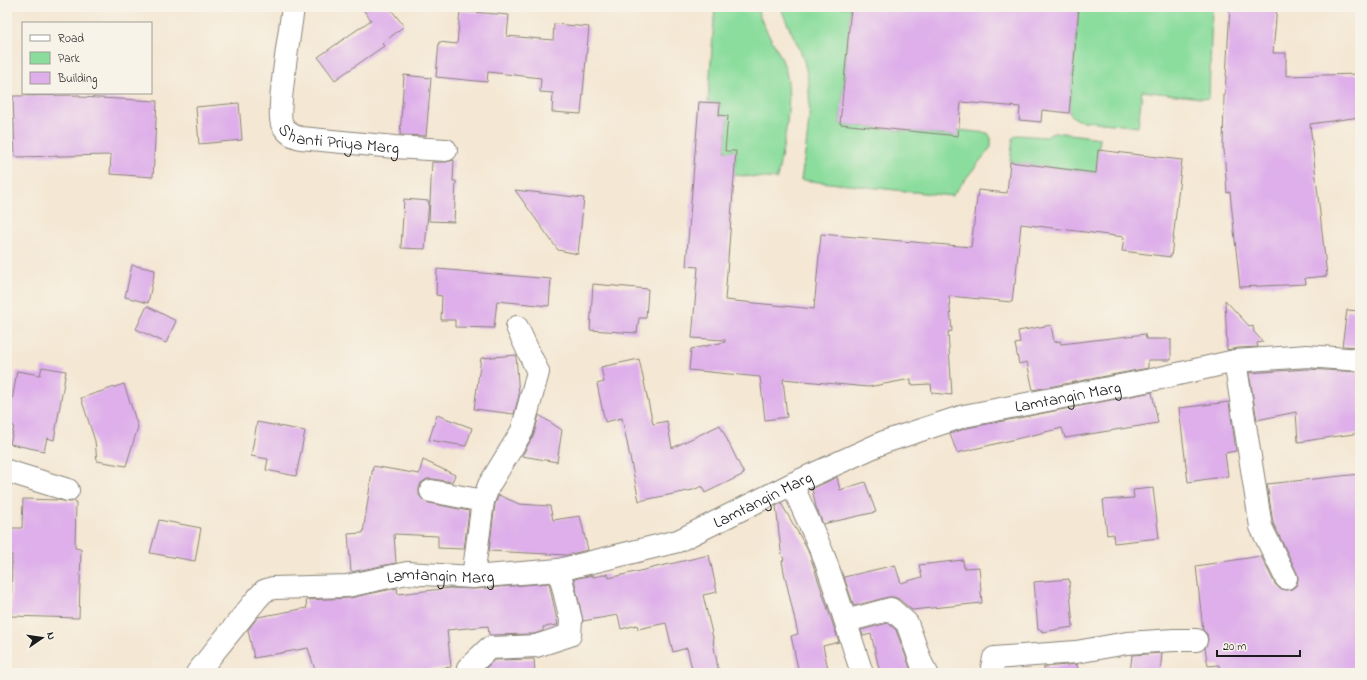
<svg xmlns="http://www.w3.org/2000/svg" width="1367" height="680" font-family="'Indie Flower',sans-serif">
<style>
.green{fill:#8bdd9d;stroke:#547c5c}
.building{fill:#deafea}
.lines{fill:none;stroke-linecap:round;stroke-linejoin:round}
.minor-casing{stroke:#888278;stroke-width:24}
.minor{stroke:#fff;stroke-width:22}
.labels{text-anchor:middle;stroke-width:3.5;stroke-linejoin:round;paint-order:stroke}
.street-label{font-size:17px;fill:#1c1c1c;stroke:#f7f3e8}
</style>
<rect width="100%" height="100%" fill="#f7f3e8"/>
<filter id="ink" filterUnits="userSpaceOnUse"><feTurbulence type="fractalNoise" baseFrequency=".025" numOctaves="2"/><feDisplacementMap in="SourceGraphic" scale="8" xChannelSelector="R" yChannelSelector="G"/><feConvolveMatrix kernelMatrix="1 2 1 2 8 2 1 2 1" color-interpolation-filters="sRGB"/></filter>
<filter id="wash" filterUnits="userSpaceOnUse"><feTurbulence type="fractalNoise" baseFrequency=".012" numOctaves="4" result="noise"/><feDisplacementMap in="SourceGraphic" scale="16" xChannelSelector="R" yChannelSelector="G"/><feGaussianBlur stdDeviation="0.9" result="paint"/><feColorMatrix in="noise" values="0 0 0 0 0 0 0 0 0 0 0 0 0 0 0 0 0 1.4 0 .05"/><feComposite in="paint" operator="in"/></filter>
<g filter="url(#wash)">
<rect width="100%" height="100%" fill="#f4e7d3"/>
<g class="green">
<path d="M715,7H757C762,28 774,41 782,60C797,91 783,146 777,179L734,175L736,151H725L728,117L719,115L720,103L708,102Z"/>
<path d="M781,7H851L840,124L957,136L958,130L988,133L991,138V147L952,196L801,180C807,139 816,96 802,55C796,39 786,24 781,7Z"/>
<path d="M1079,7H1212L1209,99L1142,91L1138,127L1077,120L1069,113Z"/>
<path d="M1055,132L1100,138L1096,173L1010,162L1013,138L1017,135L1046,137Z"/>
</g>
<g id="blocks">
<g class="building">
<path d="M361,7H389L404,26L382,44L384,46L335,80L318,57L371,20Z"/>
<path d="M851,7H1079L1069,113L1042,110L1041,122L1019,120L1020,107L961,102L958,136L840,124Z"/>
<path d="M1230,7H1277L1273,53H1286V76L1360,74V117L1310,124L1327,276L1305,278L1306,284L1240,287L1230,192L1227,193L1224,149H1223L1224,95H1225Z"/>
<path d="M460,11L509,15L507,36L553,40L554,24L589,27L581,114L552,112L553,93L540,92L541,78L488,72L487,82L436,77L439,42L457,44Z"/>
<path d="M404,75L431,78L426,136L400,135Z"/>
<path d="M80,95V97L157,101L153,177L110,174L111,155L15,157L13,96Z"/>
<path d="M699,102L720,103L719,115L728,116L725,151H736L725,300L814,309L821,234L971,247L978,190L1007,193L1010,162L1096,173L1098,150L1182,160L1171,257L1122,251L1124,237L1021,224L1015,284H1014L1012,302L949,296L952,331L948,332L952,395L932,393L931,384L911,385V379L868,387L783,379L787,417L765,420L760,377L689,370L691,349L725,342V340L692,338L698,267L686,266Z"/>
<path d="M239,103L242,140L199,144L196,107Z"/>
<path d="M454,160L453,181H456L454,222L429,221L432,162H446Z"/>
<path d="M515,190L584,198L578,254L558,250Z"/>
<path d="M404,199L429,201L425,249L401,248Z"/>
<path d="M132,265L155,270L148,303L125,297Z"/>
<path d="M437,269L551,279L549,306L497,301L494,328L455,327V320H441L442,296L436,295Z"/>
<path d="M593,284L648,289L646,318H639L637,333L590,330Z"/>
<path d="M1225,300L1250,327L1253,326L1254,332L1263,342L1257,343L1258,347L1238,348L1227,350Z"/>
<path d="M147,306L176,321L166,343L136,329Z"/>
<path d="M1347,310L1360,311V347L1342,346Z"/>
<path d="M1051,325L1054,342L1060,341L1061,344L1145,334L1146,339H1171V360H1148V368L1033,390L1027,362L1019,364L1015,344L1020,343L1018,331Z"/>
<path d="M516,355L519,396L514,414L474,409L481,358Z"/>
<path d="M639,359L653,424L667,421L672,448L720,425L744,474L705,493L702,486L693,490L639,501L622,418L605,422L597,384L604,382L601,367Z"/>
<path d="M42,367L66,371L54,440L47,438L44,451L10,444L14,426L8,424L17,371L40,375Z"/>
<path d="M1307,369L1360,372V433L1298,442L1296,412L1257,420L1249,373Z"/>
<path d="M124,384L138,427L126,466L97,461L95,441L81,398Z"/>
<path d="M1152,392L1158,423L1065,438L1062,428L957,453L950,434L967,428Z"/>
<path d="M1229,402L1236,451L1225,453L1228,476L1188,482L1179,408Z"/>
<path d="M437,415L472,428L466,446L429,440Z"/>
<path d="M539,415L562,430L557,462L522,456L534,434Z"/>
<path d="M257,422L305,431L296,476L266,470L268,459L251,456Z"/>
<path d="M423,460L455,475L452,482L433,479H427L421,483L419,489V495L423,500L429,503L469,511L464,549L438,548V536L394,534L396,563L351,572L348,534L363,533L373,466L419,474Z"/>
<path d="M1360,474V673H1220L1219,665L1208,666L1205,648L1208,640L1207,634L1203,630L1196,566L1261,556L1275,584L1279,588L1286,590L1292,589L1297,585L1298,578L1297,573L1273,523L1267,484Z"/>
<path d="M837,477L840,490L865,482L876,512L823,524L816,507L812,489Z"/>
<path d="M1153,488L1159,538L1114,543L1113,534L1107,535L1103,500L1134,498L1133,490Z"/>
<path d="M499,495L519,504L550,506L553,520L580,516L588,550L567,555L489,551L495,504Z"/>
<path d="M23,499L58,500L70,502L76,501L75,548L81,549L79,618L11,616L12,555H7V528H22Z"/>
<path d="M781,503L804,543L809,553L839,642L823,646L829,673H799L791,636L798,634L784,572L782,561L784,560L781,551L776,506Z"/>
<path d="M159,520L201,528L195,561L150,553Z"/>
<path d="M709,555L717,592L703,595L714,642H713L719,673H693L687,648L673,652L666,623L638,629L637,625L621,629L618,615L583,621L574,579L593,575V577L608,574L609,578Z"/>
<path d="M963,560L964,568L979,567L982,603L912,610L899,599L894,597H888L854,606L844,577L895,565L901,583L922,577L919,565Z"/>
<path d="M1069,579L1073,627L1042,632V630H1038L1034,582Z"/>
<path d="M549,583L558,625L543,627V631L534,634L489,635L488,626L447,630L451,667L399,673H316L308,648L254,658L248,630L258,617L307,608L306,600L350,598L397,588L398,594L450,588L474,589Z"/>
<path d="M888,623L896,630L912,673H880L871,634L863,636L861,630Z"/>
<path d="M1162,653L1160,673H1130L1132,655Z"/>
<path d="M534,659L535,673H481L494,660Z"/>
<path d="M1077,664L1078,673H1044V667Z"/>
</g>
</g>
</g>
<g filter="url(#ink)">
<use href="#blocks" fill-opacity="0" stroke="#888278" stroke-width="1"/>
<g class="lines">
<g class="minor-casing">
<g id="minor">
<path id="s1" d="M293,7C291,26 276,112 282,124C287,133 292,136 301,138L394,147L446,150"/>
<path d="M1235,361L1261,527L1286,578"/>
<path d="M7,471L68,490"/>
<path d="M792,484C802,508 814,532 824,557C838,595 849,634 862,673"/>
<path d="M431,491L483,501L473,577"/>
<path d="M483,501L489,485L522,431L538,372L517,327"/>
<path d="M846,621L891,609L907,623L922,665L927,673"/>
<path id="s2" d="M197,673L256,600L264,591L273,588L347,586L407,573L473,577L559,570L678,541L792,484L884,442L964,416L1156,379L1235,361L1307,356L1360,360"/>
<path d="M468,673V668L489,648L536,646L570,635L571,620L559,570"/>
<path d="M991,673L994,658L1076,652L1127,643L1174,640H1196"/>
</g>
</g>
<use href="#minor" class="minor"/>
</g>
</g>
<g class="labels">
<g class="street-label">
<text dy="6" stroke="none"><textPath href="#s1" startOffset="180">Shanti Priya Marg</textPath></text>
<text dy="6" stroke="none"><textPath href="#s2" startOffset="944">Lamtangin Marg</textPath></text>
<text dy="6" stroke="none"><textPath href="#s2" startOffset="620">Lamtangin Marg</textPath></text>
<text dy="6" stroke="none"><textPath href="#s2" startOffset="284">Lamtangin Marg</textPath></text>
</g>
</g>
<rect width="1367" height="680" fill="none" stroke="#f7f3e8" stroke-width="24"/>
<rect x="22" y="22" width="130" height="72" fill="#f7f3e8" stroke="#9f9d96"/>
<rect x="30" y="35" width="20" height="6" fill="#ffffff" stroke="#9f9d96"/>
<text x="58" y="42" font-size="12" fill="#1c1c1c">Road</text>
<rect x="30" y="52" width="20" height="12" fill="#8bdd9d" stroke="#9f9d96"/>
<text x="58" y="62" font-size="12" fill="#1c1c1c">Park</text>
<rect x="30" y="72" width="20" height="12" fill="#deafea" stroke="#9f9d96"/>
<text x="58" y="82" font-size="12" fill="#1c1c1c">Building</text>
<g transform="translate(42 638) rotate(77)" stroke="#f7f3e8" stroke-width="3" paint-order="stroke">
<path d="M0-3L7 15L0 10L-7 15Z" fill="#1c1c1c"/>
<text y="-6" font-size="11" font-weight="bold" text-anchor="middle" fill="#1c1c1c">N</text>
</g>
<path d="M1217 650v6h83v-6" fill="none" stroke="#1c1c1c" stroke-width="2"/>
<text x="1223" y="650" font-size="12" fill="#1c1c1c" stroke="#f7f3e8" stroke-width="3" paint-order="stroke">20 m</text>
</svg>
